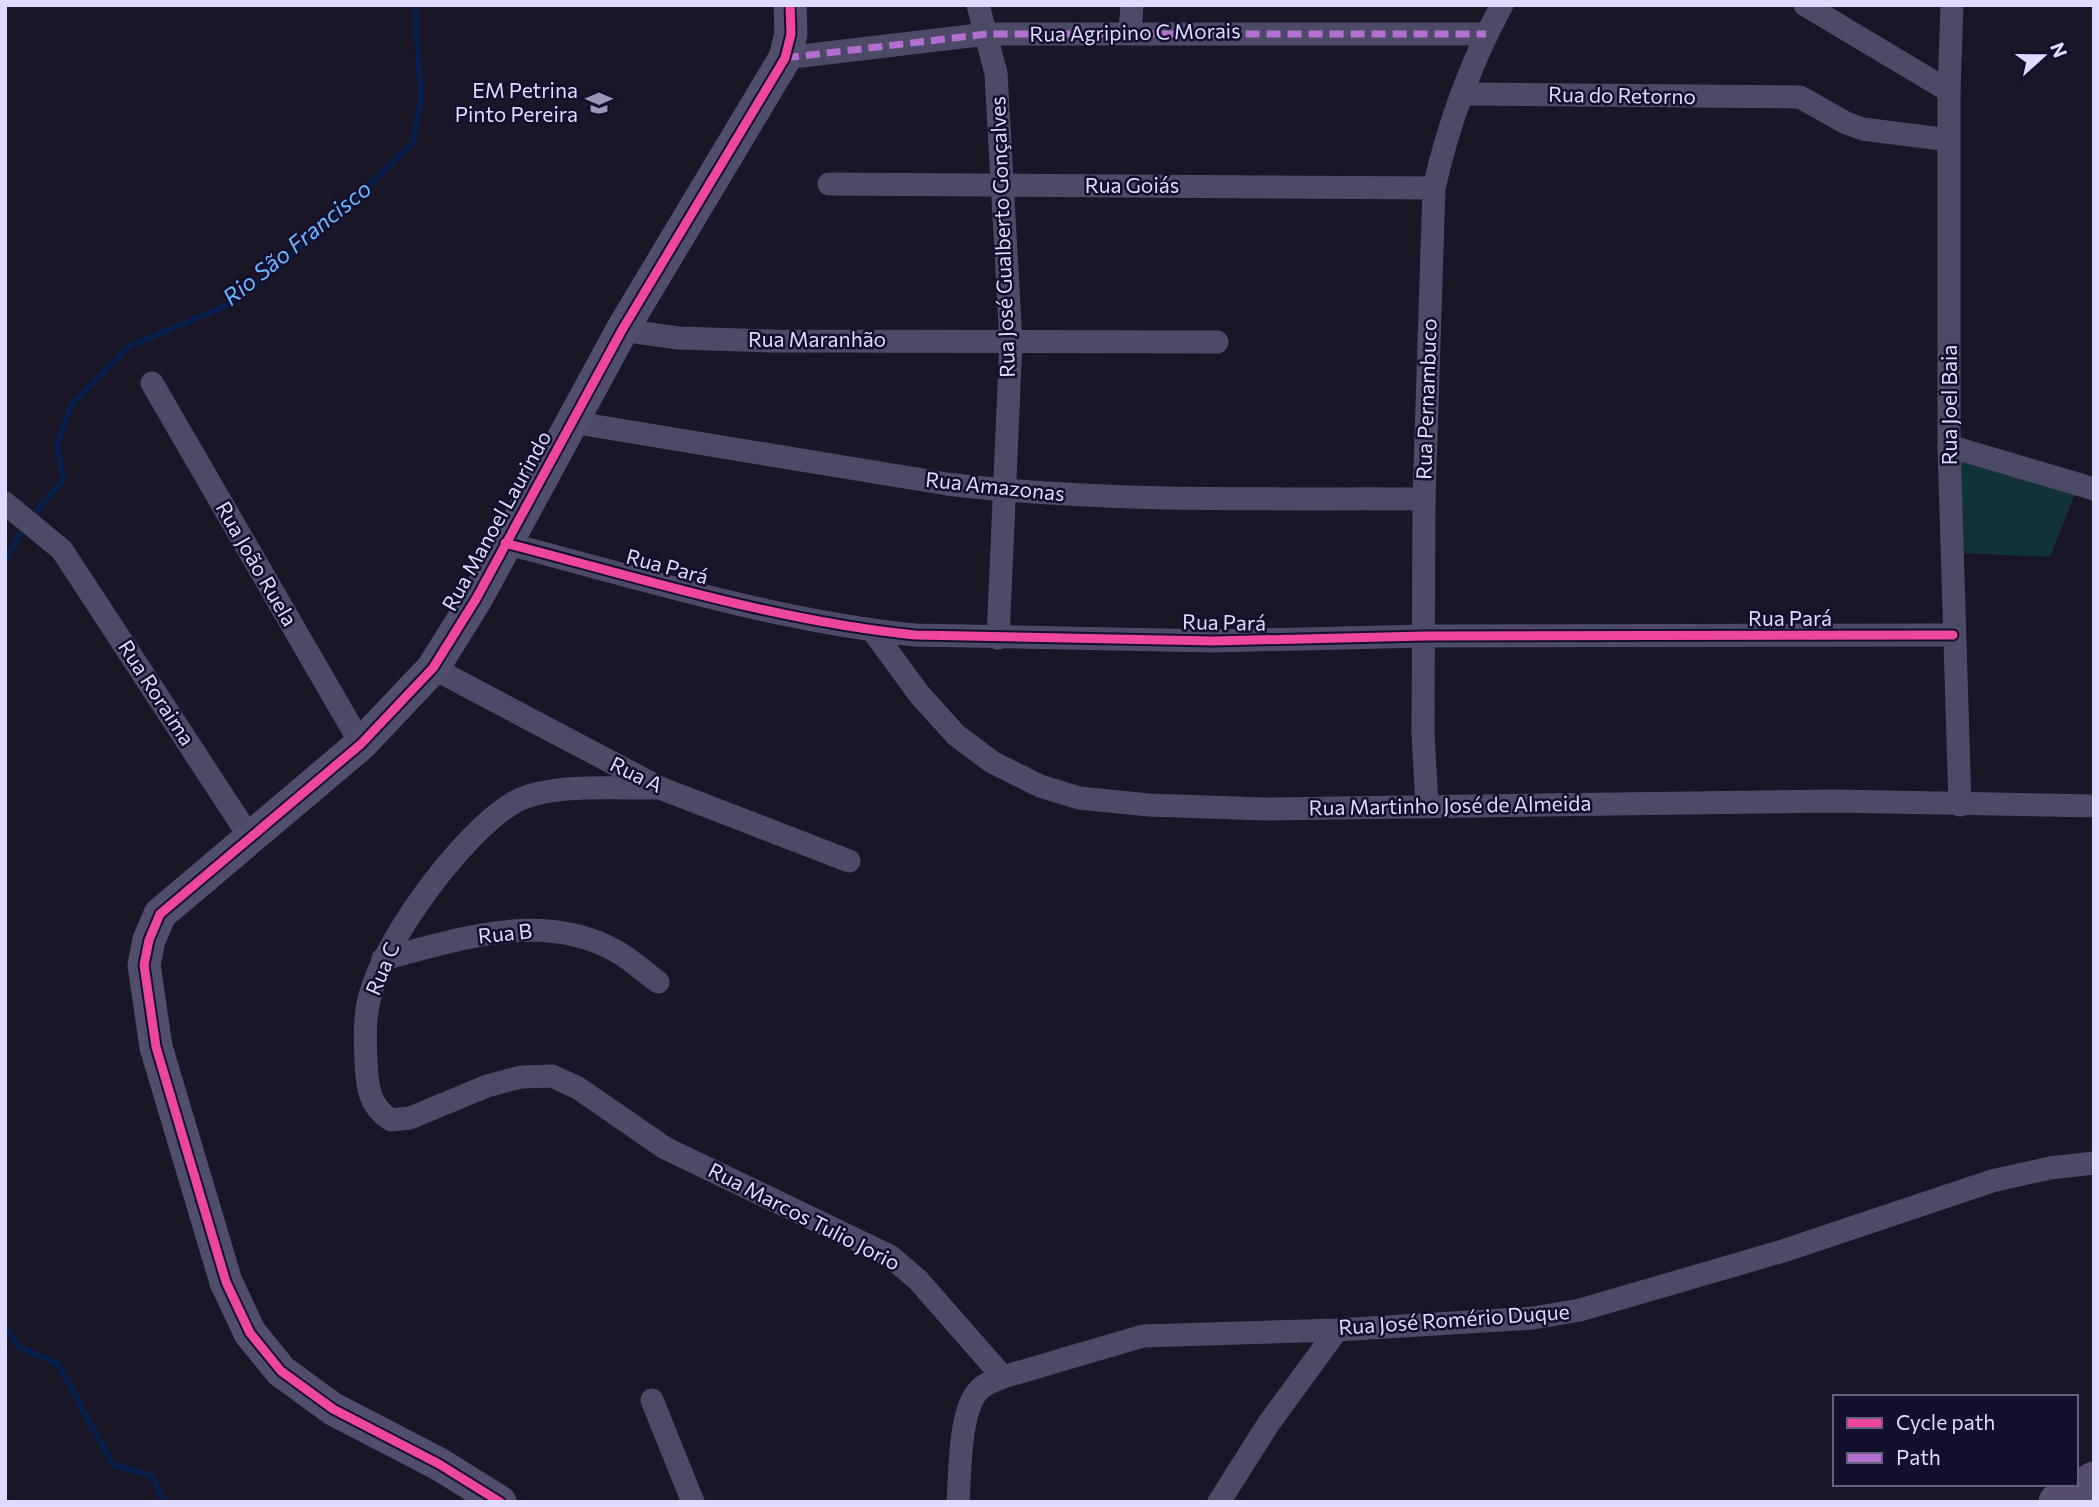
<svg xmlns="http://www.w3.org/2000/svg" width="2099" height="1507" font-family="Commissioner,sans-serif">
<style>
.green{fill:#123335}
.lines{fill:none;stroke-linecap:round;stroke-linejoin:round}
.stream{stroke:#081e4b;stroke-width:6}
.street{stroke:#4c4a67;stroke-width:23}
.secondary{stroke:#504e6c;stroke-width:33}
.primary{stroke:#564c6b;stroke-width:37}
.quiet{stroke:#b36fd0;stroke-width:7;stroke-dasharray:14 7;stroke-linecap:butt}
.cycleway-casing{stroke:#140f2d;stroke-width:13}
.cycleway{stroke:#ed469a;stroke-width:9}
.labels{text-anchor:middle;stroke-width:5;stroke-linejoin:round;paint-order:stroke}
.street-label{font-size:21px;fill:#dfdbff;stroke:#140f2d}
.poi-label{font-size:21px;fill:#dfdbff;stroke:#140f2d;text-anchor:end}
.water-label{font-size:23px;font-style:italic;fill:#69b7ff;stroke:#140f2d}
</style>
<rect width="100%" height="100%" fill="#191626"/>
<path class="green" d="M1956,454L2076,491L2050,557L1961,553Z"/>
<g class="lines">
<g class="stream">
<path d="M31,517L63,480L57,445L71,405L128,347L232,303L339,215L413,142L421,98L415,5"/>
<path d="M5,561L25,526"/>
<path d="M5,1325L19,1347L58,1364L113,1465L151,1475L164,1502"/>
</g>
<g class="street">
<path d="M978,5L996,73L1011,342L998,638"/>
<path d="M1805,5L1949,91"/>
<path d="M1952,5L1949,91V446L1960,805"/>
<path d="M1130,32L1132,5"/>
<path d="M785,58L987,34H1486"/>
<path d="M1463,94L1800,97L1846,123L1863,129L1949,140"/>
<path d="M829,184L1434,188"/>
<path d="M622,330L678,338L773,341L1217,342"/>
<path d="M152,383L361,744"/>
<path d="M571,422L947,484C1105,503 1265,498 1424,499"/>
<path d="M1949,446L2094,489"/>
<path d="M5,503L62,550L249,836"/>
<path d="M505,543C640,578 776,621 915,635L1213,641L1425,636L1953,635"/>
<path d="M873,631L919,694L956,735L992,762L1040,786L1079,798L1149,805L1265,809L1834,801L2094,806"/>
<path d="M433,668L660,788L849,861"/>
<path d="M660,788C618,789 549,782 513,803C463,833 387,936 371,992C364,1015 365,1038 366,1061C367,1087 369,1106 391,1120L410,1118L487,1086L521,1077L552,1076L578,1088L665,1148L890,1256L918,1280L1003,1377"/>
<path d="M1427,805L1423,734L1424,499L1434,188C1448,126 1471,62 1502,5"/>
<path d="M383,959C458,940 540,910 614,950C630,958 644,972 658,982"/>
<path d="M652,1400L693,1502"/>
<path d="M958,1502C960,1474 959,1410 979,1390C985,1383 994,1381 1003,1377L1143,1336L1337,1330L1533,1318L1580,1310L1783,1251L1992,1181L2050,1168L2094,1163"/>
<path d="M1219,1502L1269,1423L1337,1330"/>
</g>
<path class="secondary" d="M500,1502L439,1464L333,1409L281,1371L250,1333L226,1282L156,1047L144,965L149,940L160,914L361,744L433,668L476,599L622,330L785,58L791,34L790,5"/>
<path class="primary" d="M2057,1502L2094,1480"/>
<path class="quiet" d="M785,58L987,34H1486"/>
<g class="cycleway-casing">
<g id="cycleway">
<path d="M505,543C640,578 776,621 915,635L1213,641L1425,636L1953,635"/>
<path d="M500,1502L439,1464L333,1409L281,1371L250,1333L226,1282L156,1047L144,965L149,940L160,914L361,744L433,668L476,599L622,330L785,58L791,34L790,5"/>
</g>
</g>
<use href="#cycleway" class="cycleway"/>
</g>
<defs>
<g id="school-bare" transform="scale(2.1)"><path d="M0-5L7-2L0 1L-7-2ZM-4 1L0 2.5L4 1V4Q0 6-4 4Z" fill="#9a96b3" stroke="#140f2d" stroke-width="2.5" paint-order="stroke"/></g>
</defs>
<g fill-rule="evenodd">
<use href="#school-bare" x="599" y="103"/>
</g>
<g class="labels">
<g class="street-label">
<text transform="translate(1135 33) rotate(-1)" y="7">Rua Agripino C Morais</text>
<text transform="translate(1622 96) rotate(1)" y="7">Rua do Retorno</text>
<text x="1132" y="193">Rua Goiás</text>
<text transform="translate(1003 237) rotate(-92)" y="7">Rua José Gualberto Gonçalves</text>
<text x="817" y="347">Rua Maranhão</text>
<text transform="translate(1427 399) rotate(-88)" y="7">Rua Pernambuco</text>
<text transform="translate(1950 405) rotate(-90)" y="7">Rua Joel Baia</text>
<text transform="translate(995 487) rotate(6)" y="7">Rua Amazonas</text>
<text transform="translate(497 521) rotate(-61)" y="7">Rua Manoel Laurindo</text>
<text transform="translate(256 564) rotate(60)" y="7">Rua João Ruela</text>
<text transform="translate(667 567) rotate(15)" y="7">Rua Pará</text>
<text x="1790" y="626">Rua Pará</text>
<text transform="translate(1224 623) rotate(1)" y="7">Rua Pará</text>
<text transform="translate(156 693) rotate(57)" y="7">Rua Roraima</text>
<text transform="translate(636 775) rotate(26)" y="7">Rua A</text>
<text transform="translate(1450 806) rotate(-1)" y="7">Rua Martinho José de Almeida</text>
<text transform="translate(505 934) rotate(-6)" y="7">Rua B</text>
<text transform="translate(383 969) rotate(-67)" y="7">Rua C</text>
<text transform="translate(804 1217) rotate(27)" y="7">Rua Marcos Tulio Jorio</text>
<text transform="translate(1454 1320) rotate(-4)" y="7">Rua José Romério Duque</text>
</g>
<g class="poi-label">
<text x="578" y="98">EM Petrina<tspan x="578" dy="24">Pinto Pereira</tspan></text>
</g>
<g class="water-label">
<text transform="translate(297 243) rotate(-39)" y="8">Rio São Francisco</text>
</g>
</g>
<rect width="2099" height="1507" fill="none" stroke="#dfdbff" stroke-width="14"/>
<rect x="1833" y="1395" width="245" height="91" fill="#140f2d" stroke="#656181" stroke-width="2"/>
<rect x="1847" y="1418" width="35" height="10" fill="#ed469a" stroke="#656181" stroke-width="2"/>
<text x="1896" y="1430" font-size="21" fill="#dfdbff">Cycle path</text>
<rect x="1847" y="1453" width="35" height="10" fill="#b36fd0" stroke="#656181" stroke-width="2"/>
<text x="1896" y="1465" font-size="21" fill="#dfdbff">Path</text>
<g transform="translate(2043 56) rotate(69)" stroke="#140f2d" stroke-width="5" paint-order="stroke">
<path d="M0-5L12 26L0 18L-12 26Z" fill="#dfdbff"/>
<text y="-10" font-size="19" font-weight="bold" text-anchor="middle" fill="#dfdbff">N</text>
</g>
</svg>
